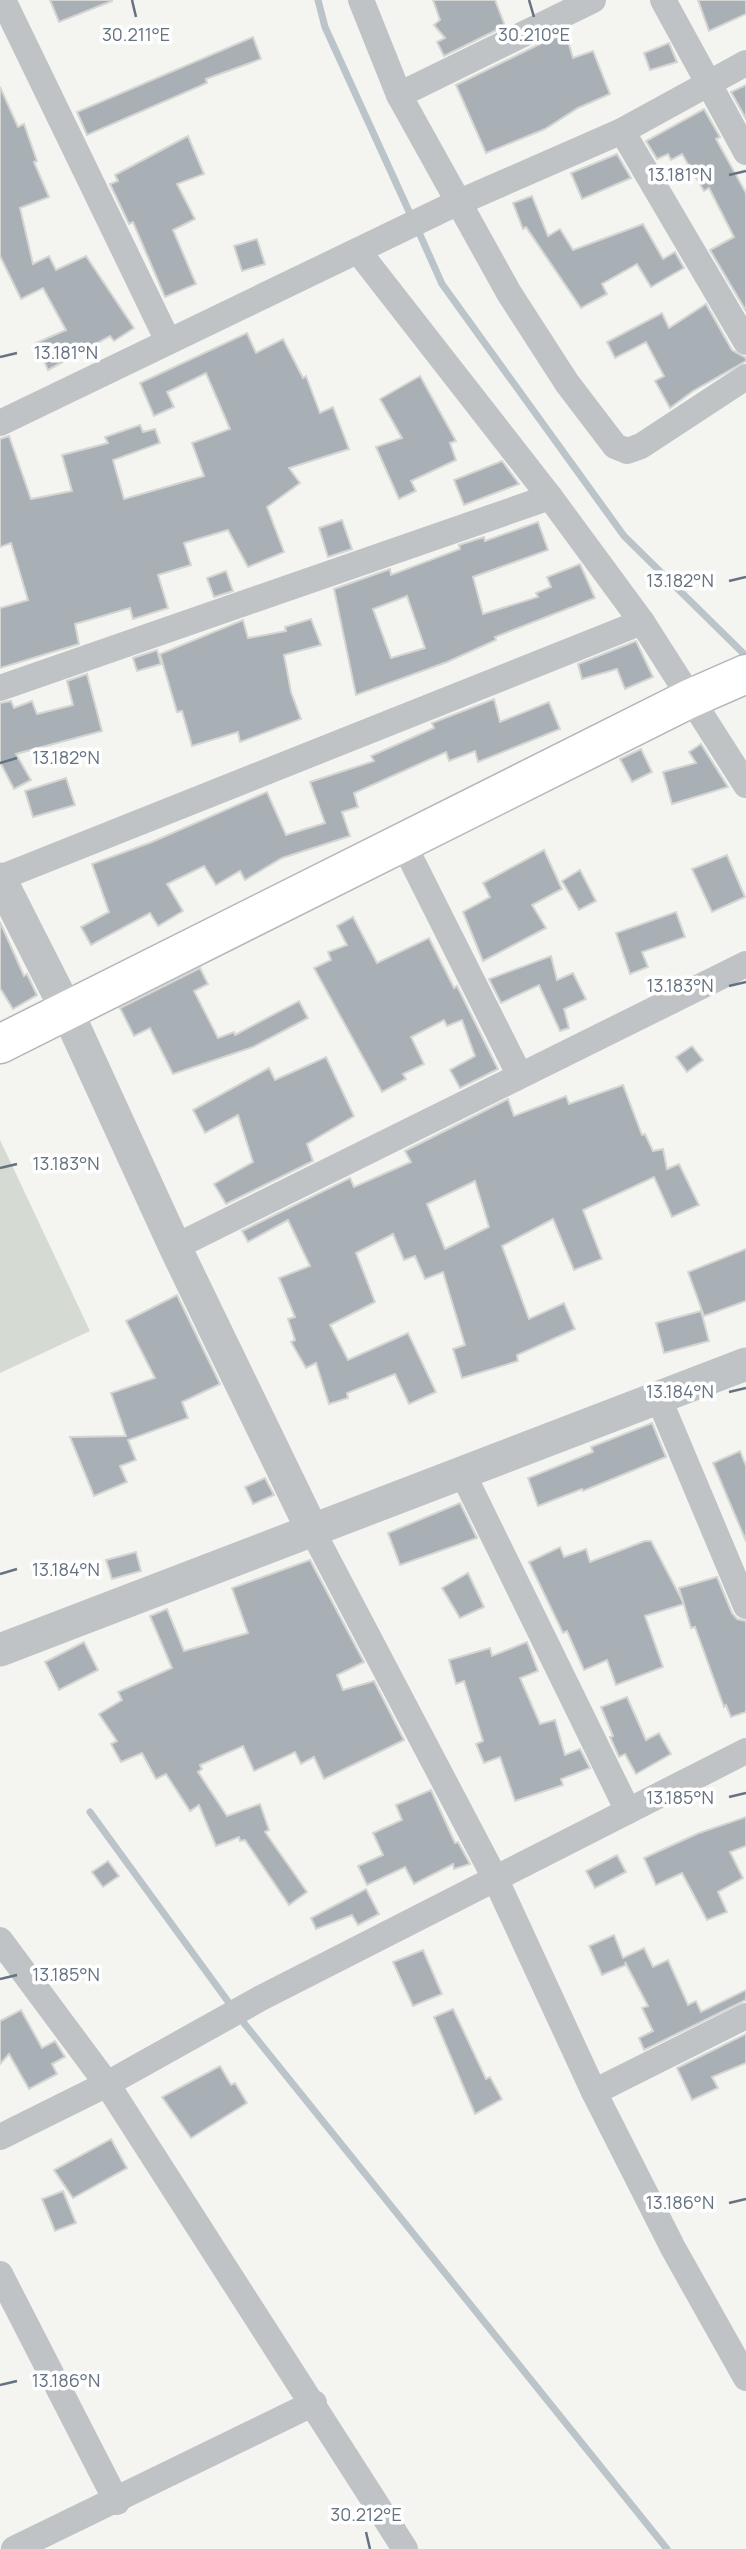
<svg xmlns="http://www.w3.org/2000/svg" width="746" height="2549" font-family="Manrope,sans-serif">
<style>
.green{fill:#d5dbd2}
.lines{fill:none;stroke-linecap:round;stroke-linejoin:round}
.stream{stroke:#bac4c9;stroke-width:7}
.building{fill:#a9b0b5;stroke:#d5d6d3;stroke-width:2;fill-rule:evenodd}
.primary-casing{stroke:#b2b6ba;stroke-width:41}
.minor{stroke:#bfc3c6;stroke-width:26}
.tertiary{stroke:#bfc3c6;stroke-width:33}
.primary{stroke:#fff;stroke-width:38}
.ticks{fill:none;stroke:#647281;stroke-width:2.5}
.ticks-label{font-size:18px;text-anchor:middle;fill:#647281;stroke:#fff;stroke-width:7;stroke-linejoin:round;paint-order:stroke}
</style>
<rect width="100%" height="100%" fill="#f4f4f1"/>
<path class="green" d="M0,1140L90,1331L0,1373Z"/>
<g class="lines">
<g class="stream">
<path d="M318,0L325,27L412,218"/>
<path d="M417,228L442,284L624,536L746,656"/>
<path d="M90,1812L232,2007"/>
<path d="M239,2017L667,2549"/>
</g>
</g>
<g class="building">
<path d="M50,0H112V1L59,22Z"/>
<path d="M433,0H495L505,26L444,56L437,42L445,38L434,25L440,20Z"/>
<path d="M698,0H746V14L709,31Z"/>
<path d="M566,34L573,58L593,51L610,94L578,108L545,129L486,153L456,85L548,40Z"/>
<path d="M253,37L261,59L206,79L207,83L87,135L77,112Z"/>
<path d="M669,43L677,62L650,70L644,53Z"/>
<path d="M746,85V119L731,92Z"/>
<path d="M0,87L18,127L24,124L37,161L34,162L49,197L20,208L33,264L49,256L56,270L86,256L134,328L114,341L110,336L48,370L36,343L66,330L43,288L21,299L0,256Z"/>
<path d="M704,109L720,137L716,139L746,193V311L710,250L734,237L709,188L704,191L682,154L671,160L668,154L657,159L646,141Z"/>
<path d="M188,136L204,174L177,184L195,219L173,230L196,284L165,297L133,222L129,224L110,184L118,181L115,175Z"/>
<path d="M617,154L631,178L582,199L571,173Z"/>
<path d="M532,196L548,236L560,229L573,250L643,224L663,259L675,252L684,268L651,287L637,264L602,284L607,294L581,308L526,227L523,229L513,203Z"/>
<path d="M257,239L265,264L242,271L234,246Z"/>
<path d="M706,304L732,350L746,358V361L693,391L670,408L655,381L664,376L646,342L615,358L607,342L662,313L669,328Z"/>
<path d="M247,333L256,353L283,339L303,378L306,376L320,413L333,407L349,449L289,468L300,483L267,507L284,552L248,567L228,530L184,543L191,565L158,575L168,608L133,619L130,608L75,624L79,644L0,668V608L28,600L11,543L0,547V439L9,436L31,499L72,491L62,455L108,443L105,437L140,425L143,432L155,429L160,443L113,460L124,499L204,476L192,443L230,429L206,373L167,392L174,407L154,416L140,383Z"/>
<path d="M420,376L456,441L450,443L456,460L411,481L416,491L399,499L376,447L402,438L380,399Z"/>
<path d="M502,461L519,484L464,505L454,480Z"/>
<path d="M342,520L352,549L328,557L319,528Z"/>
<path d="M538,522L548,550L473,577L483,614L538,597L536,593L551,587L547,577L580,564L595,598L495,637L496,640L447,662L356,695L334,589L390,569L391,575L460,549L459,545L484,537L485,541ZM407,596L425,648L391,658L373,609Z"/>
<path d="M226,571L233,591L214,597L207,578Z"/>
<path d="M311,619L321,645L284,655L291,692L301,719L240,742L238,732L192,746L182,711L177,712L160,654L243,620L248,638L286,631L285,627Z"/>
<path d="M636,641L653,677L625,689L617,669L582,679L578,664Z"/>
<path d="M157,650L161,664L137,671L133,658Z"/>
<path d="M87,674L102,731L16,754L31,780L14,789L0,762V703L11,701L14,708L32,701L37,714L73,705L67,681Z"/>
<path d="M494,699L500,722L549,702L560,729L478,762L475,751L449,761L446,752L354,793L358,807L342,812L350,836L282,858L245,880L240,871L216,885L204,866L167,884L183,911L158,926L150,913L91,945L81,927L109,912L92,864L152,842L267,792L286,835L325,823L310,782L374,761L371,756L434,728L432,723Z"/>
<path d="M701,744L728,787L672,804L663,772L696,763L689,752Z"/>
<path d="M641,749L652,772L632,782L620,759Z"/>
<path d="M66,778L75,805L33,817L25,791Z"/>
<path d="M544,850L562,889L532,905L546,928L483,961L463,912L490,897L483,883Z"/>
<path d="M727,855L745,897L712,912L692,869Z"/>
<path d="M580,870L596,901L579,910L562,881Z"/>
<path d="M676,912L685,937L642,952L648,967L630,974L616,933Z"/>
<path d="M353,917L377,963L429,938L454,988L457,986L498,1069L460,1088L450,1070L475,1056L462,1020L447,1026L444,1020L411,1037L424,1064L403,1074L406,1079L382,1092L314,968L331,960L328,952L347,945L337,926Z"/>
<path d="M0,922L24,976L27,974L37,995L13,1009L0,988Z"/>
<path d="M551,956L557,980L573,973L586,999L564,1009L569,1028L560,1031L539,985L501,1003L489,979Z"/>
<path d="M200,968L208,984L194,991L218,1038L234,1032L235,1035L299,1001L308,1018L253,1047L173,1074L150,1028L134,1036L120,1008Z"/>
<path d="M692,1046L703,1060L687,1072L676,1057Z"/>
<path d="M326,1057L354,1116L307,1144L313,1161L226,1204L214,1184L253,1162L238,1115L205,1133L193,1110L269,1068L275,1080Z"/>
<path d="M623,1085L642,1135L645,1134L653,1151L663,1149L667,1169L679,1164L699,1205L672,1217L654,1177L583,1210L602,1259L574,1270L553,1219L502,1246L529,1319L564,1303L575,1329L517,1355L518,1361L462,1378L453,1349L465,1345L443,1272L425,1279L415,1256L404,1260L393,1234L356,1253L375,1302L330,1325L348,1360L408,1333L436,1392L409,1404L395,1374L347,1393L348,1398L329,1404L316,1363L306,1368L291,1342L295,1340L288,1319L295,1317L279,1278L310,1266L288,1220L248,1242L242,1231L350,1178L354,1187L411,1162L405,1151L508,1099L514,1116L566,1096L569,1104ZM475,1181L489,1227L445,1249L427,1204Z"/>
<path d="M746,1249V1301L704,1316L688,1272Z"/>
<path d="M177,1295L220,1384L182,1402L188,1418L128,1440L136,1460L120,1466L127,1482L94,1496L70,1437L126,1436L111,1393L155,1378L126,1321Z"/>
<path d="M701,1311L709,1341L664,1353L656,1323Z"/>
<path d="M652,1423L666,1457L583,1491L582,1489L538,1506L528,1478L593,1452L591,1447Z"/>
<path d="M740,1451L746,1466V1541L713,1463Z"/>
<path d="M265,1478L274,1495L253,1504L245,1487Z"/>
<path d="M460,1503L477,1538L400,1565L388,1533Z"/>
<path d="M645,1541H651L684,1604L645,1616L663,1667L616,1685L607,1660L584,1670L567,1631L563,1633L529,1562L560,1547L564,1557L586,1549L590,1562Z"/>
<path d="M136,1552L141,1571L112,1579L106,1560Z"/>
<path d="M310,1560L364,1662L337,1675L343,1690L374,1681L404,1740L324,1779L314,1757L301,1764L295,1752L254,1771L243,1746L200,1765L202,1769L198,1772L227,1816L260,1804L269,1830L265,1832L307,1892L289,1905L245,1840L240,1841L239,1837L216,1846L199,1805L190,1811L166,1774L156,1779L142,1753L121,1762L111,1744L117,1741L99,1714L122,1700L118,1692L172,1668L150,1616L167,1609L184,1651L248,1633L232,1588Z"/>
<path d="M468,1573L484,1607L460,1618L442,1588Z"/>
<path d="M717,1577L732,1613L737,1619L746,1621V1712L731,1717L726,1705L724,1707L695,1627L691,1628L679,1588Z"/>
<path d="M84,1642L98,1670L59,1690L45,1662Z"/>
<path d="M527,1642L538,1671L520,1678L540,1724L555,1720L565,1755L580,1749L590,1768L561,1779L563,1785L515,1801L500,1757L484,1763L476,1744L483,1741L464,1681L456,1684L449,1660L490,1648L492,1656Z"/>
<path d="M627,1697L646,1740L659,1733L671,1754L636,1774L625,1754L619,1757L610,1737L613,1736L601,1707Z"/>
<path d="M431,1790L455,1843L458,1842L470,1864L454,1869L453,1864L414,1884L405,1867L367,1885L358,1866L383,1855L373,1833L402,1820L396,1805Z"/>
<path d="M746,1817V1846L730,1852L743,1878L718,1892L727,1912L707,1920L682,1873L656,1885L644,1858L699,1833Z"/>
<path d="M617,1855L626,1872L595,1888L586,1871Z"/>
<path d="M108,1861L119,1876L103,1887L92,1872Z"/>
<path d="M366,1889L379,1914L358,1925L352,1915L316,1929L311,1918Z"/>
<path d="M614,1935L623,1958L644,1948L653,1967L668,1960L688,2005L696,2001L701,2012L746,1990V2000L644,2050L639,2038L653,2031L642,2008L648,2006L625,1962L626,1965L602,1975L589,1946Z"/>
<path d="M423,1950L442,1994L413,2006L393,1962Z"/>
<path d="M453,2009L486,2079L490,2077L502,2099L475,2114L434,2017Z"/>
<path d="M21,2010L42,2048L55,2041L65,2057L52,2064L57,2074L29,2089L9,2054L0,2064V2021Z"/>
<path d="M746,2034V2063L712,2077L718,2088L692,2100L677,2068Z"/>
<path d="M220,2066L231,2085L235,2083L247,2103L191,2138L162,2097Z"/>
<path d="M111,2139L127,2168L73,2198L54,2170Z"/>
<path d="M63,2191L76,2223L55,2231L42,2199Z"/>
</g>
<g class="lines">
<g class="primary-casing">
<path id="primary" d="M0,1044L689,699L746,674"/>
</g>
<g class="minor">
<path d="M3,0L168,341"/>
<path d="M361,0L399,95L509,293L567,383L615,446L627,451L641,446L746,377"/>
<path d="M663,0L746,152"/>
<path d="M399,95L593,0"/>
<path d="M622,131L746,342"/>
<path d="M358,251L550,497L642,622L746,785"/>
<path d="M0,423L446,208L622,131L746,63"/>
<path d="M0,688L550,497"/>
<path d="M402,841L519,1074"/>
<path d="M0,878L642,622"/>
<path d="M175,1247L746,964"/>
<path d="M659,1399L746,1606"/>
<path d="M463,1474L628,1811"/>
<path d="M313,1532L496,1880L594,2092L673,2248L746,2378"/>
<path d="M0,1940L107,2084L405,2549"/>
<path d="M594,2092L746,2016"/>
<path d="M0,2137L107,2084L261,1998L746,1751"/>
<path d="M0,2274L117,2502"/>
<path d="M14,2549L314,2403"/>
</g>
<g class="tertiary">
<path d="M0,879L66,1009L175,1247L313,1532"/>
<path d="M0,1650L746,1364"/>
</g>
<use href="#primary" class="primary"/>
</g>
<path class="ticks" d="M132,0L136,17M529,0L534,17M729,175L746,171M0,357L17,353M729,581L746,577M0,763L17,758M729,986L746,982M0,1168L17,1164M729,1392L746,1388M0,1574L17,1569M729,1797L746,1793M0,1979L17,1975M729,2203L746,2199M0,2385L17,2381M366,2532L370,2549"/>
<g class="ticks-label">
<text x="136" y="41">30.211°E</text>
<text x="534" y="41">30.210°E</text>
<text x="680" y="181">13.181°N</text>
<text x="66" y="359">13.181°N</text>
<text x="680" y="587">13.182°N</text>
<text x="66" y="764">13.182°N</text>
<text x="680" y="992">13.183°N</text>
<text x="66" y="1170">13.183°N</text>
<text x="680" y="1398">13.184°N</text>
<text x="66" y="1576">13.184°N</text>
<text x="680" y="1804">13.185°N</text>
<text x="66" y="1981">13.185°N</text>
<text x="680" y="2209">13.186°N</text>
<text x="66" y="2387">13.186°N</text>
<text x="366" y="2521">30.212°E</text>
</g>
</svg>
